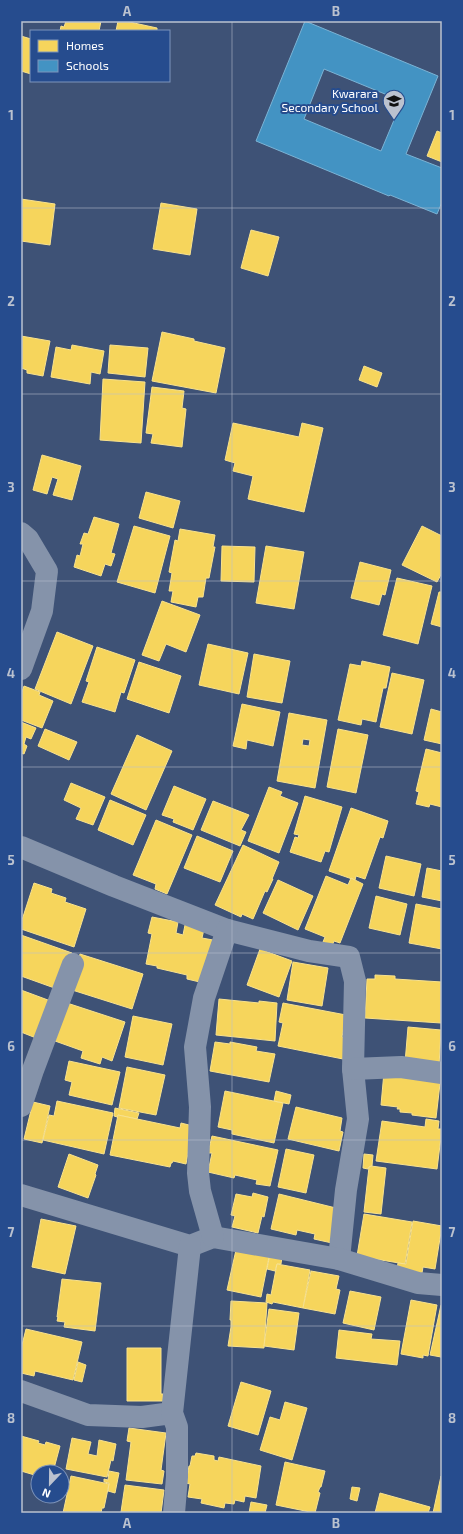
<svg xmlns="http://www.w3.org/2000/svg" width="463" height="1534" font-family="'Exo 2',sans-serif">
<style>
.homes{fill:#f6d55c;stroke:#f9e28d;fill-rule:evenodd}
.schools{fill:#4393c3;stroke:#7bb3d5;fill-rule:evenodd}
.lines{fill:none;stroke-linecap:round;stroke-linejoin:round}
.minor{stroke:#8593aa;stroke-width:22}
.grid{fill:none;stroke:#bbc2cf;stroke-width:1;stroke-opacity:0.55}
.labels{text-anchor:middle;stroke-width:4;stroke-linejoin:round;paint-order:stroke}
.poi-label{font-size:12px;fill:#fff;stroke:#264c8e;text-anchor:end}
.neatline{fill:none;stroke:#bbc2cf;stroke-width:1.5}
.grid-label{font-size:13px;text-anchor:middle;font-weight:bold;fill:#bbc2cf}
</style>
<rect width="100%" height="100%" fill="#3e5276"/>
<g class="homes">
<path d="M66,21H101L99,31H60L61,26L64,27Z"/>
<path d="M118,21H125L157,28V31H116Z"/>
<path d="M21,36L31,39V74L21,71Z"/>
<path d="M437,131L442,133V162L427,156Z"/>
<path d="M21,199L55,204L50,245L21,241Z"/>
<path d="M161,203L197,209L190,255L153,249Z"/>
<path d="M251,230L279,237L268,276L241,268Z"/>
<path d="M162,332L194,339V341L225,348L216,393L152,381Z"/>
<path d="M21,336L50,341L43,376L27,373V370L21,368Z"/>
<path d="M72,345L104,351L100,374L91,372L90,384L51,377L56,347L71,350Z"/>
<path d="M110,345L148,348L145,377L108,373Z"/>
<path d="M364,366L382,373L377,387L359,380Z"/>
<path d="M103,379L145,382L141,443L100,440Z"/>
<path d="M152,387L184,391L182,408L186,409L182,447L151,443L153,434L146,433Z"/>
<path d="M233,423L299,437L302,423L323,428L304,512L248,499L253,476L233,471L235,463L225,460Z"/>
<path d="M42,455L81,466L72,500L53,495L58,479L52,477L47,494L33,490Z"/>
<path d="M146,492L180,501L173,528L139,518Z"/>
<path d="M94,517L119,524L111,553L115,554L111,566L105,564L101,576L74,567L77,555L80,556L83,544H80L84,533L88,534Z"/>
<path d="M134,526L170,536L155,593L117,582Z"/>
<path d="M422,526L442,536V573L437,582L402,565Z"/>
<path d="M180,529L215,535L213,547H215L209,578H206L203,597H198L196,607L171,602L173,591H169L172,573L169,572L175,540L178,541Z"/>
<path d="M222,546L255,547L254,582L221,581Z"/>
<path d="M266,546L304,552L294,609L256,603Z"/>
<path d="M360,562L391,570L385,595L382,594L379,605L351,598Z"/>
<path d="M397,578L432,586L418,644L383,635Z"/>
<path d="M439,592H442V627L431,624Z"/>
<path d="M162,601L200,615L186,652L166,644L159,661L142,655Z"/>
<path d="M57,632L93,646L71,704L35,689Z"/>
<path d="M208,644L248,653L239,694L199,685Z"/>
<path d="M97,647L135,660L124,693L121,692L115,712L82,702L89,682L86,681Z"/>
<path d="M254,654L290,661L282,703L247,697Z"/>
<path d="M362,661L390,667L386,688H383L376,722L362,719L361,725L338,720L350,664L361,666Z"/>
<path d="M139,662L181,676L169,713L127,699Z"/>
<path d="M392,673L424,680L412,734L380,727Z"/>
<path d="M24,686L40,692L39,695L53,701L42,728L21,720V694Z"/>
<path d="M242,704L280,712L273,746L247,740L246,749L233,746Z"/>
<path d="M431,709L442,712V744L424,740Z"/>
<path d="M289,713L327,720L315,788L277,781ZM303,739L310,740L309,746L302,745Z"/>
<path d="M21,722L36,728L31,739L26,737L24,744L27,746L24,754L21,753Z"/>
<path d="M45,729L77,742L69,760L38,746Z"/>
<path d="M338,729L368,735L356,793L327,787Z"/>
<path d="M137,735L172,751L146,810L111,794Z"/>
<path d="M426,749L442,753V807L430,804L429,807L416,804L419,792L416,791Z"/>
<path d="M71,783L105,797L93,825L76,819L81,808L64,800Z"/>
<path d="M174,786L206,799L193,830L173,822L174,819L162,815Z"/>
<path d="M269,787L282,792L280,796L298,803L279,853L248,841Z"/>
<path d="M305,796L342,807L329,852L325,851L321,862L290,852L295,837L298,838L299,835L294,834Z"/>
<path d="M110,800L146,815L133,845L98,830Z"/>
<path d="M213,801L249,815L241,830L246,832L240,846L201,830Z"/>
<path d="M351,808L388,821L383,838L380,837L365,879L356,876L355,880L329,871Z"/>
<path d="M156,820L192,835L167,894L155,889L156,884L133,875Z"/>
<path d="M197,836L233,851L220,882L184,868Z"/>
<path d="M243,845L279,862L272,879H273L267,892L265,891L253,919L242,914L241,917L215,905Z"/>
<path d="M386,856L421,864L414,896L379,888Z"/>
<path d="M427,868L442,871V901L422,897Z"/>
<path d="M326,876L348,885L351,878L363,884L340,943L334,941L332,946L323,942L325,937L305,929Z"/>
<path d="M278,880L313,896L298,930L263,913Z"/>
<path d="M34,883L52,889L51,893L66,898L65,902L86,909L74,947L21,929V923Z"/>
<path d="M376,896L407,904L400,935L369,928Z"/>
<path d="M416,904L442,909V949L409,943Z"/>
<path d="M152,917L178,922L176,933L183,935L185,925L204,929L202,938L213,940L204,983L187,979V975L157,968V966L146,964L152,934L148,933Z"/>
<path d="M21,935L72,953L60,990L21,976Z"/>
<path d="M260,949L292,961L279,997L247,985Z"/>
<path d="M80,954L143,974L132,1009L69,989Z"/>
<path d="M293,962L328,968L322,1006L287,1000Z"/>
<path d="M375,975L395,976V979L442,982L441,1023L365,1018L367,979H375Z"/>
<path d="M21,990L56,1003L41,1040L21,1032Z"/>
<path d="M219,999L259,1003V1001L277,1003L275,1041L216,1035Z"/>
<path d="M67,1003L125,1022L112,1061L102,1057L100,1064L81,1058L83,1051L55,1041Z"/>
<path d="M283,1003L346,1015L342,1037L347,1038L343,1059L278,1046L283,1023L279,1022Z"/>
<path d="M133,1016L172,1024L163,1065L125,1057Z"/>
<path d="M408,1027L441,1030L439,1066L405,1063Z"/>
<path d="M215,1042L230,1044V1042L257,1047L256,1051L275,1054L269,1082L210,1071Z"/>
<path d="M69,1061L120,1072L112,1105L69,1095L72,1082L65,1080Z"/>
<path d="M127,1067L165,1075L156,1115L119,1108Z"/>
<path d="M384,1072L441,1075L436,1118L412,1115V1113L400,1112V1109H397L398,1107L381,1105Z"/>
<path d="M225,1091L283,1103L274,1143L232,1134V1130L218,1127Z"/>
<path d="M276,1091L291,1095L289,1104L274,1101Z"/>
<path d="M57,1101L113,1113L104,1154L43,1140L49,1115L54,1116Z"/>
<path d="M33,1102L50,1106L42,1143L24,1139Z"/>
<path d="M296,1107L342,1118L340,1131L343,1132L339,1151L288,1139Z"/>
<path d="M115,1108L139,1113L137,1119L118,1115L117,1117L114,1116Z"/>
<path d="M118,1115L180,1128L181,1123L193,1126L186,1164L173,1161L172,1163H171L170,1167L110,1155Z"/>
<path d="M426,1119L439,1121L438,1129H442L437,1169L376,1161L382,1121L425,1127Z"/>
<path d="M212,1136L278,1150L270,1186L256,1184L257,1180L235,1175L234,1178L208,1172L212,1153H208Z"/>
<path d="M286,1149L314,1155L306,1193L278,1187Z"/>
<path d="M69,1154L98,1165L95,1174L96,1175L88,1198L58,1187Z"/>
<path d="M364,1154L373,1155L372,1166L369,1167L368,1169L363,1168Z"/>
<path d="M371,1166L386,1168L381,1214L364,1212L369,1167Z"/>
<path d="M253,1193L268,1197L264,1217L262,1216L258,1233L232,1227L235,1216L231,1215L236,1194L252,1197Z"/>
<path d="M279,1194L340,1209L332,1243L314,1239L315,1234L297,1230L296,1235L271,1229Z"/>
<path d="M364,1214L412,1222L405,1264L357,1256Z"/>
<path d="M41,1219L76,1226L65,1274L32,1267Z"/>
<path d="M413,1221L442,1226L435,1269L423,1267L422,1273L397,1269L398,1263L406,1264Z"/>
<path d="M236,1250L269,1257L261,1297L227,1290Z"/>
<path d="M270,1254L282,1257L281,1264H277L275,1271L267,1269Z"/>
<path d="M277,1264L310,1270L303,1308L273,1302L272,1304L266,1302L267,1294L271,1295Z"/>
<path d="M311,1271L339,1276L336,1289L340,1290L335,1314L303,1308Z"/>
<path d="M62,1279L101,1283L95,1331L64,1327L65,1322L57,1321L58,1317H57Z"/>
<path d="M350,1291L381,1297L374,1330L343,1323Z"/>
<path d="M411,1300L437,1305L428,1356L423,1355V1358L401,1354Z"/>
<path d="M231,1301L267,1303L264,1348L228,1346L231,1327V1320H230Z"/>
<path d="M441,1305H442V1359L441,1357L430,1355Z"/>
<path d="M269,1309L299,1313L294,1350L264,1346Z"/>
<path d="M26,1329L82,1342L73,1380L35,1371L34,1376L21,1373V1349Z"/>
<path d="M339,1330L372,1334L371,1339L400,1341L397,1365L336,1358Z"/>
<path d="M127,1348H161V1394H163V1401H127Z"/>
<path d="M78,1362L86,1365L82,1382L74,1380Z"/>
<path d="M241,1382L271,1391L258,1435L228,1426Z"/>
<path d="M285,1402L307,1408L292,1460L260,1450L270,1417L280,1420Z"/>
<path d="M129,1428L166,1433L161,1470L164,1471L162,1484L126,1480L131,1442L127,1441Z"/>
<path d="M21,1436L39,1441L38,1443L45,1445L46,1442L60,1446L53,1472H38V1476L21,1471Z"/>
<path d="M72,1438L91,1442L88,1454L97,1456L99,1440L116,1444L113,1461L111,1460L107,1477L66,1469Z"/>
<path d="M196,1453L214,1456V1460L218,1461L219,1457L261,1466L256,1498L245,1496L244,1502L235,1500L234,1504L225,1503L224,1508L201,1503L202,1499L188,1497L190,1484L186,1483L189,1466H190L192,1456H195Z"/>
<path d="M285,1462L325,1471L321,1487H320L318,1492L320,1493L315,1513L276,1505Z"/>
<path d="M109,1471L119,1473L115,1493L108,1491L109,1483L104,1482V1479L108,1480Z"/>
<path d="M71,1476L109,1484L104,1508H102L101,1513H63Z"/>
<path d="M441,1476L442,1513H433Z"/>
<path d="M125,1485L164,1490L161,1513L121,1512Z"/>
<path d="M352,1487L360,1488L357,1501L350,1499Z"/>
<path d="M380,1493L430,1507L428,1513H375Z"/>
<path d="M251,1502L267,1505L265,1513H249Z"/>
</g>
<path class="schools" d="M305,21L438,76L406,154L442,168V202L437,214L390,195L389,196L256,141ZM324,69L402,101L381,151L304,119Z"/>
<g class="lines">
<g class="minor">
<path d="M21,533L28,539L47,571L42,611L21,669"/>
<path d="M21,847L114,886L227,930L309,951L349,957L355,981L353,1069L358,1119L346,1190L339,1259"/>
<path d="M353,1069L401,1067L442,1073"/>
<path d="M21,1106L33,1070L73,964"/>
<path d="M21,1195L190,1246L213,1237L339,1259L418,1283L442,1285"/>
<path d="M213,1237L200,1191L198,1173L200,1107L195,1047L204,998L227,930"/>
<path d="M21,1391L88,1415L142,1417L172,1413"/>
<path d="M174,1513L177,1477V1427L172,1413L190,1246"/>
</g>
</g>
<path class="grid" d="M232,21V1513M21,208H442M21,394H442M21,581H442M21,767H442M21,953H442M21,1140H442M21,1326H442"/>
<defs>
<g id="school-pin" transform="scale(1.15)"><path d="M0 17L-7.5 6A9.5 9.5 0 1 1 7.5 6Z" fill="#bbc2cf" stroke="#264c8e"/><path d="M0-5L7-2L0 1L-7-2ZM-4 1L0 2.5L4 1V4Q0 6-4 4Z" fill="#111"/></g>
</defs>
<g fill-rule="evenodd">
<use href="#school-pin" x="394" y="101"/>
</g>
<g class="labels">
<g class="poi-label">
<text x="378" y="98">Kwarara<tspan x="378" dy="14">Secondary School</tspan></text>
</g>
</g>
<rect width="463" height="1534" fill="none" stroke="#264c8e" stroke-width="44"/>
<rect x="30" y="30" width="140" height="52" fill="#264c8e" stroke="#7d94bb"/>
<rect x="38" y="40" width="20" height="12" fill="#f6d55c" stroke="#7d94bb"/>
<text x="66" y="50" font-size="12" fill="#ffffff">Homes</text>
<rect x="38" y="60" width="20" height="12" fill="#4393c3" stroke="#7d94bb"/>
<text x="66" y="70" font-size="12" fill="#ffffff">Schools</text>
<g transform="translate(50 1484) rotate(202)"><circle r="19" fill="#264c8e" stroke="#7d94bb"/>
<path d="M0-3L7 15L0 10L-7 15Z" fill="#bbc2cf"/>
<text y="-6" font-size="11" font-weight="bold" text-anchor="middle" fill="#ffffff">N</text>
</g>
<rect x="22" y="22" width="419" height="1490" class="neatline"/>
<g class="grid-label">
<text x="127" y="16">A</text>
<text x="336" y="16">B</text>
<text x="11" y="120">1</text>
<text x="452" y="120">1</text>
<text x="11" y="306">2</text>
<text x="452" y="306">2</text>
<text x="11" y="492">3</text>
<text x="452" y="492">3</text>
<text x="11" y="678">4</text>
<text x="452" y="678">4</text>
<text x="11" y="865">5</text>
<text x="452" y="865">5</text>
<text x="11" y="1051">6</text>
<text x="452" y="1051">6</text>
<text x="11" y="1237">7</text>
<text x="452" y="1237">7</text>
<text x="11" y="1423">8</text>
<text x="452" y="1423">8</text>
<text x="127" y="1528">A</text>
<text x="336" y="1528">B</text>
</g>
</svg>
